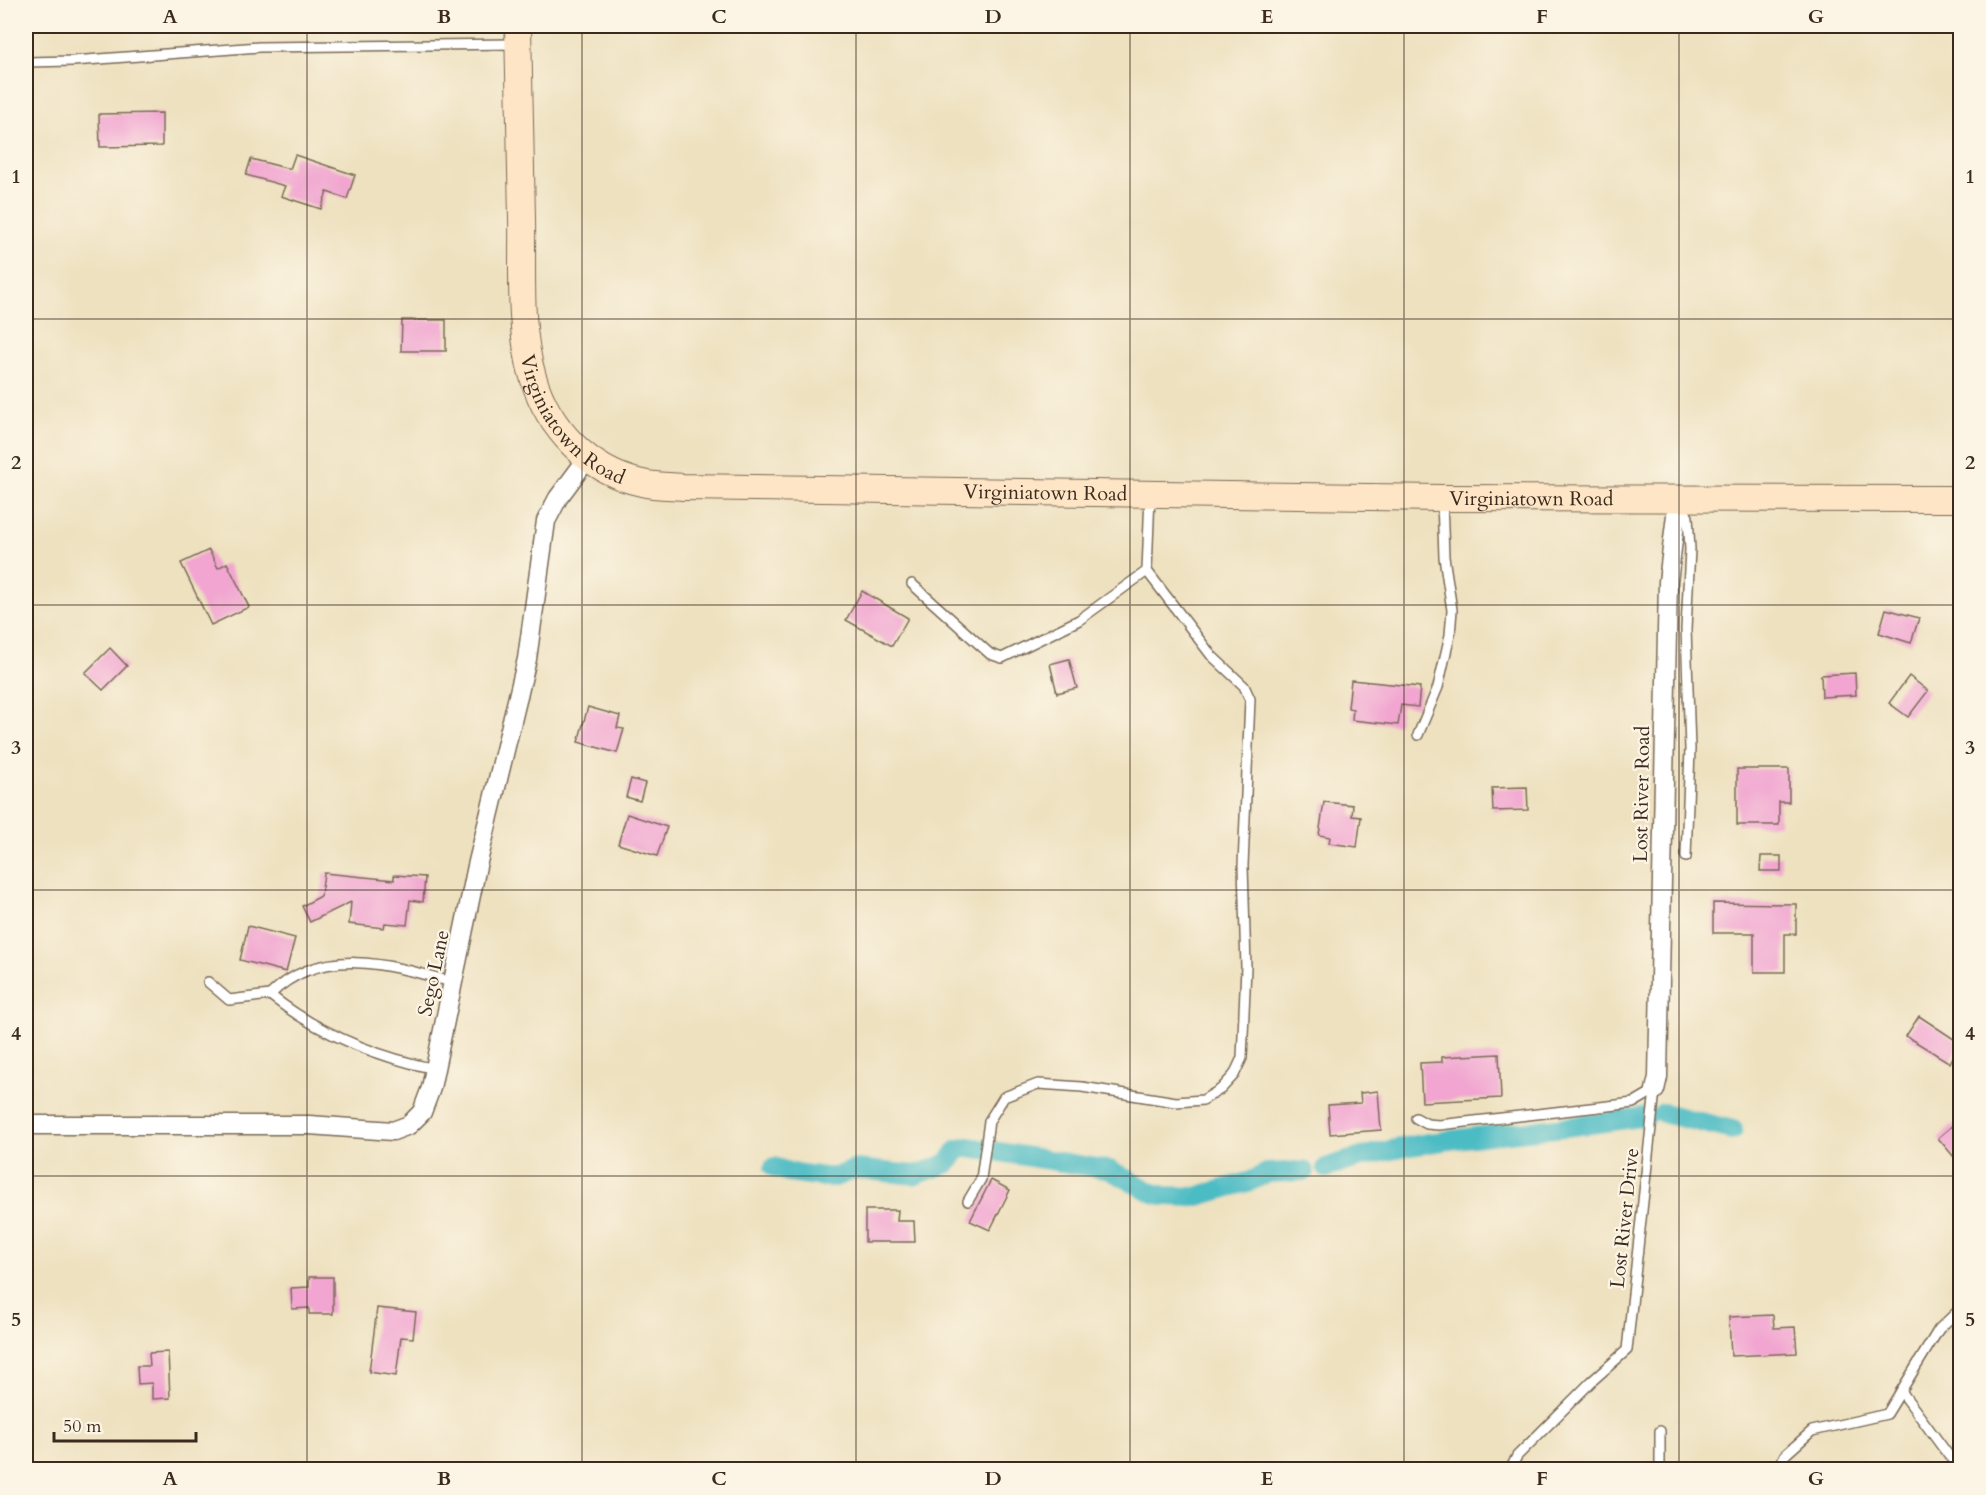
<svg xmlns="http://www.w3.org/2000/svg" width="1986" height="1495" font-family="Cardo,serif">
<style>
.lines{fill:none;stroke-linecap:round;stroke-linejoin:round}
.canal{stroke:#4cbbc4;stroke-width:20}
.building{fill:#f1a5d0}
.lane-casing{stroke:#7a6a57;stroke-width:12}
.street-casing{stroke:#7a6a57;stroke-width:21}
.secondary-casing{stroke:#7a6a57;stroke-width:28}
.lane{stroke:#fff;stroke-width:9}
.street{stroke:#fff;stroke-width:18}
.secondary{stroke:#fde5c5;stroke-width:26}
.grid{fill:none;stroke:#3b2a1e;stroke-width:1.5;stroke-opacity:0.55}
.labels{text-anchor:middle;stroke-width:4.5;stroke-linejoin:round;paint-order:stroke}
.street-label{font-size:20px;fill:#3b2a1e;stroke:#fcf5e5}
.neatline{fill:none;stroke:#3b2a1e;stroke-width:2}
.grid-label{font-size:20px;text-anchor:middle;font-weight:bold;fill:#3b2a1e}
</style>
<rect width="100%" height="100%" fill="#fcf5e5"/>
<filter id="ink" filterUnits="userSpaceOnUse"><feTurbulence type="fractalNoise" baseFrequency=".0167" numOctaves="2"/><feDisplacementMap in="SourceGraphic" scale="12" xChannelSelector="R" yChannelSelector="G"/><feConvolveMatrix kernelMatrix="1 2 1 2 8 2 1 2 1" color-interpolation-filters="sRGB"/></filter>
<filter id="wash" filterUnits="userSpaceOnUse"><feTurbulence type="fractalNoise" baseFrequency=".008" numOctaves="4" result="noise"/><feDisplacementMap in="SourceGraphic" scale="24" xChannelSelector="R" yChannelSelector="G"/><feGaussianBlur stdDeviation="1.35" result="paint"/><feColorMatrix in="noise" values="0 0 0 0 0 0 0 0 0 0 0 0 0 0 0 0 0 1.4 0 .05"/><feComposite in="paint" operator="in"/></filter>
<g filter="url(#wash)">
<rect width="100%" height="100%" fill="#eee1c0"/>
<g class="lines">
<g class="canal">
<path d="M1663,1113L1733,1130"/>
<path d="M774,1167L788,1172L824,1177H835L856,1169L916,1175L948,1163L957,1150L969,1147L1110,1170L1153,1193L1166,1196L1195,1197L1251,1181L1267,1173L1304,1171"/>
<path d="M1326,1168C1428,1132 1540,1135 1646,1116"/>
</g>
</g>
<g id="blocks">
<g class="building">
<path d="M162,113V146L100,147L99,114Z"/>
<path d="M295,155L355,175L347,199L327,192L321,209L281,196L285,186L246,175L251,159L290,169Z"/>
<path d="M402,320H446V351H401Z"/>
<path d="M209,550L218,568L227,563L249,607L211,625L181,563Z"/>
<path d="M862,591L908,618L892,646L846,620Z"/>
<path d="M1886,609L1919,618L1911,643L1879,633Z"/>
<path d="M110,648L127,666L103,690L85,673Z"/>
<path d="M1069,659L1077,688L1057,693L1050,664Z"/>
<path d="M1855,673L1856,695L1822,697L1821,675Z"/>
<path d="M1909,676L1928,691L1908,717L1889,703Z"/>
<path d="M1351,680L1420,687L1418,707L1401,705L1398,725L1352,720L1353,709L1348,708Z"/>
<path d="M588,707L620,716L617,728L624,729L617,753L578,742Z"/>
<path d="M1737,769H1789V802H1779V825H1737Z"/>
<path d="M631,779L645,783L640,801L626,797Z"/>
<path d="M1527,787L1528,810L1493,811L1492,788Z"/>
<path d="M1324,802L1353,805L1352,816L1361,817L1357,847L1329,843L1330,837L1319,835Z"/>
<path d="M627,814L667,827L657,856L618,844Z"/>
<path d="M1761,856H1781V871H1760Z"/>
<path d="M324,873L394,880V875L425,877L423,902L410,900L407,925L385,923L384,928L349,924L351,902L310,922L302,906L321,896Z"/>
<path d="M1713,903L1796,904V934H1785V972H1754V933H1713Z"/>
<path d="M248,926L295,938L286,972L240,960Z"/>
<path d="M1919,1016L1960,1043L1950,1063L1906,1036Z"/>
<path d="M1499,1054L1501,1098L1422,1102L1420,1063L1442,1062V1057Z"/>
<path d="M1378,1091L1381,1130L1330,1134L1328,1105L1361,1103L1360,1093Z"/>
<path d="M1960,1119V1164L1938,1138Z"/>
<path d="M991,1180L1010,1190L990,1230L970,1221Z"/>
<path d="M865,1210H898L897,1221H914L915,1242H865Z"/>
<path d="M309,1277H333V1314H309V1308L292,1309L291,1288L309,1287Z"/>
<path d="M377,1308L416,1312L413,1338L401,1337L396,1376L369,1372Z"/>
<path d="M1773,1315L1774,1328L1795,1327L1797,1353L1731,1356L1729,1317Z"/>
<path d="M168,1352L170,1398L152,1399V1383L138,1384L137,1366H150L149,1353Z"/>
</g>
</g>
</g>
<g filter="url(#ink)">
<use href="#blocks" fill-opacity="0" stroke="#7a6a57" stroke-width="1.5"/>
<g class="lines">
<g class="lane-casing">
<g id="lane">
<path d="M26,62L73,61L259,47L516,44"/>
<path d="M1681,503L1688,517L1690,549L1686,629L1690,749L1686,857"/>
<path d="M912,584L990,654L1002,658L1079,620L1147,571"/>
<path d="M1418,735L1438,687L1450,635L1452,610L1444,557L1442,500"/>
<path d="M208,982L229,1000L270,995C319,1034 374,1056 435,1069"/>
<path d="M270,995C322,943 392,965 455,983"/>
<path d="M1416,1118L1427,1124L1439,1125L1617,1105L1633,1103L1655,1090"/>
<path d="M968,1201L981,1179L989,1121L1004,1097L1038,1084L1082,1087L1176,1102L1203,1100L1221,1089L1234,1075L1242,1058L1246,967L1243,866L1250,699L1244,686L1211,655L1147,571L1150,495"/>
<path d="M1901,1391L1949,1456L1960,1466"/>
<path d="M1510,1470L1517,1456L1592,1381L1627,1350L1655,1090"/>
<path d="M1660,1470V1431"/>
<path d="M1777,1470L1785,1455L1812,1431L1887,1414L1939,1329L1960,1309"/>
</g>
</g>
<g class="street-casing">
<g id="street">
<path d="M1655,1090L1658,1077L1668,582L1678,498"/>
<path d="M26,1125H309L393,1131L409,1125L422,1112L431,1088L477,866L527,659L546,521L558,498L587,459"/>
</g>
</g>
<g class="secondary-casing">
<g id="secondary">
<path id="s1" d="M518,26C519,90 521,154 522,218C523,269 518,327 533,377C548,428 589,472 642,483C655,486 670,486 683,487L1441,498L1960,499"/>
</g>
</g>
<use href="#lane" class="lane"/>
<use href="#street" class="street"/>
<use href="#secondary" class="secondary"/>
</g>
</g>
<path class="grid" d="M307,26V1470M582,26V1470M856,26V1470M1130,26V1470M1404,26V1470M1679,26V1470M26,319H1960M26,605H1960M26,890H1960M26,1176H1960"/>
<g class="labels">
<g class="street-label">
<text dy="7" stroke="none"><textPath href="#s1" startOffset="411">Virginiatown Road</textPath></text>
<text dy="7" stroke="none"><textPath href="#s1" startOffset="915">Virginiatown Road</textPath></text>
<text dy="7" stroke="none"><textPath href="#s1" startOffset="1401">Virginiatown Road</textPath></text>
<text transform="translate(1641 794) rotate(-89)" y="7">Lost River Road</text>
<text transform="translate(433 973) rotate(-78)" y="7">Sego Lane</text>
<text transform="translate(1624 1218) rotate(-84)" y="7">Lost River Drive</text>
</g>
</g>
<rect width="1986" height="1495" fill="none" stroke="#fcf5e5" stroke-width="66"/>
<path d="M54 1432v9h142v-9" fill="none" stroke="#3b2a1e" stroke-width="3"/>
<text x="63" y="1432" font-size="18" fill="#3b2a1e" stroke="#fcf5e5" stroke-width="4.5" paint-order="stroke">50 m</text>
<rect x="33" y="33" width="1920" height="1429" class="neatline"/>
<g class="grid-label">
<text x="170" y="23">A</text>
<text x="444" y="23">B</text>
<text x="719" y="23">C</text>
<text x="993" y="23">D</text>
<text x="1267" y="23">E</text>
<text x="1542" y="23">F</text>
<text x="1816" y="23">G</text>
<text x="16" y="183">1</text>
<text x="1970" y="183">1</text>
<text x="16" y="469">2</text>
<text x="1970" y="469">2</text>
<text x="16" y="754">3</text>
<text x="1970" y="754">3</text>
<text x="16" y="1040">4</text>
<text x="1970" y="1040">4</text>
<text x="16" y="1326">5</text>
<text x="1970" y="1326">5</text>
<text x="170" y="1485">A</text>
<text x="444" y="1485">B</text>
<text x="719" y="1485">C</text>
<text x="993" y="1485">D</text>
<text x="1267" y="1485">E</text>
<text x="1542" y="1485">F</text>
<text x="1816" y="1485">G</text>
</g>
</svg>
